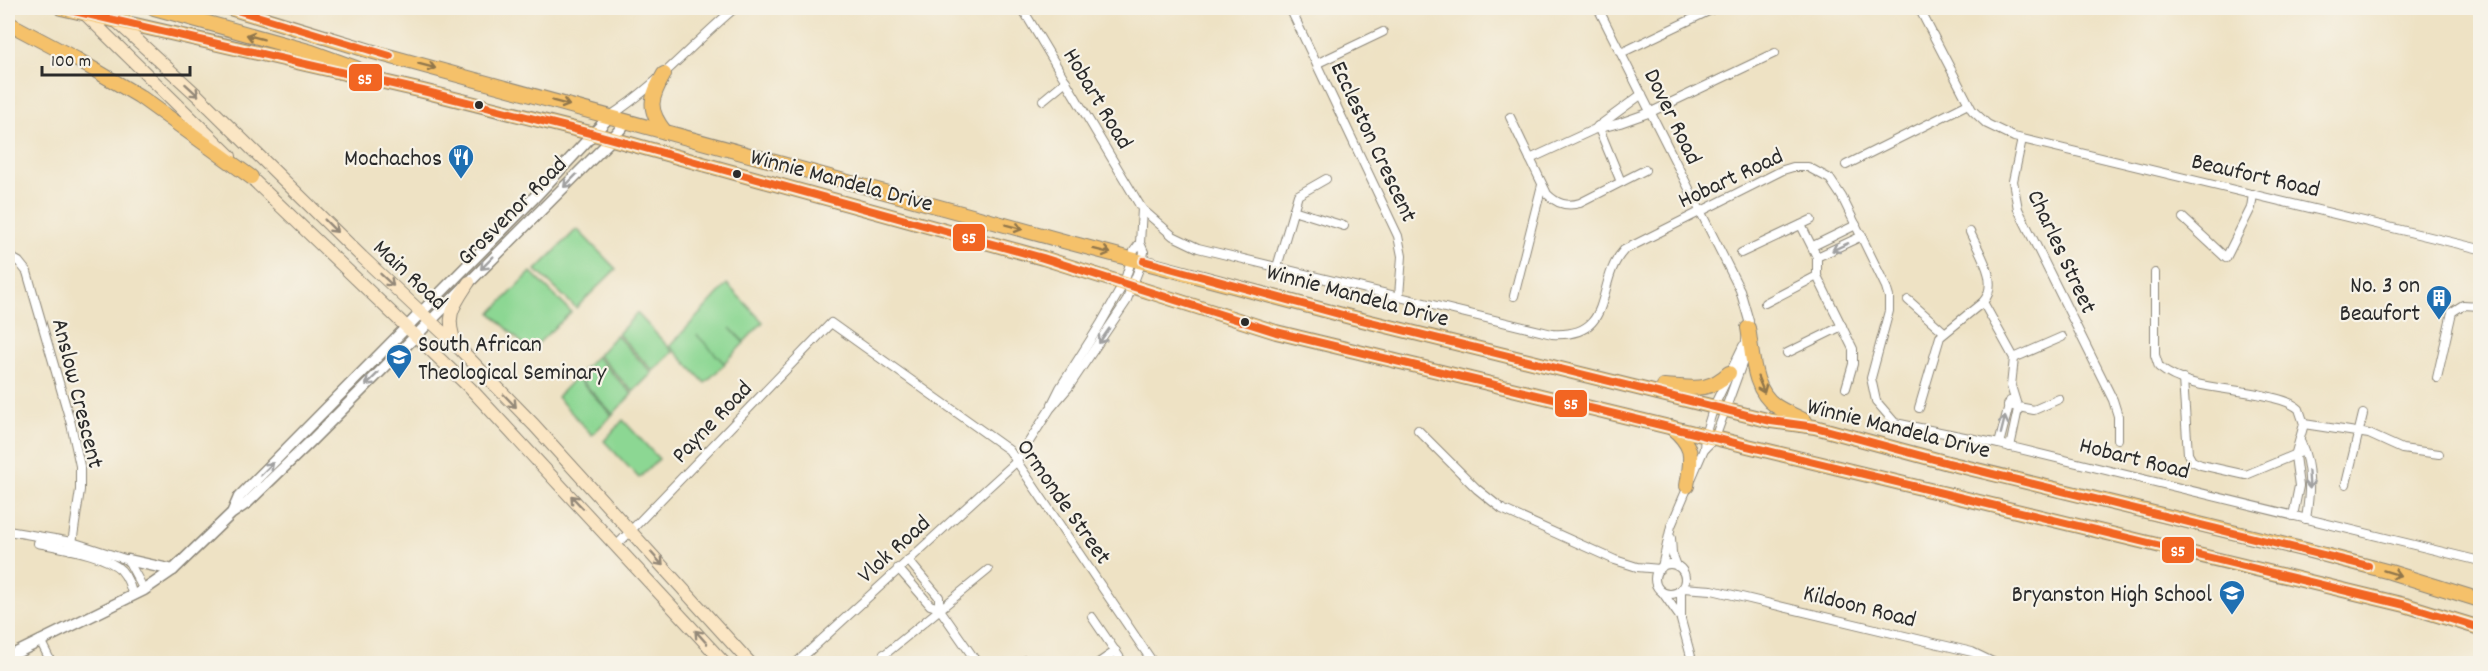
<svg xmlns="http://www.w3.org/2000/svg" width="2488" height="671" font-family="Dekko,sans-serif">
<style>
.green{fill:#8cd793;stroke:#5c815f;stroke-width:1.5}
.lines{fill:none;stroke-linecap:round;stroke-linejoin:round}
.minor-casing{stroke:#8c8678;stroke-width:10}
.tertiary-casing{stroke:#8c8678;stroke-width:13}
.secondary-casing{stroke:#8c8678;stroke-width:14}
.primary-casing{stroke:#8c8678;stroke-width:16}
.minor{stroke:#fff;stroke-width:8}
.tertiary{stroke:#fff;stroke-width:10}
.secondary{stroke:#fbe6c4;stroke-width:12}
.primary{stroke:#f5c16b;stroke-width:14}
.bus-1-casing{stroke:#f7f3e8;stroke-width:12}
.bus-1{stroke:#f26522;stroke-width:8}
.oneway{stroke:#90764b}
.oneway2{stroke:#938878}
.oneway3{stroke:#a0a0a0}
.bus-dot{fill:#2b2b2b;stroke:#f7f3e8;stroke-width:2}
.labels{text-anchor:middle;stroke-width:4.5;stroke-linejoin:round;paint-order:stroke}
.street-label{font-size:24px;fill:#2b2b2b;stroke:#f7f3e8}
.poi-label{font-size:24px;fill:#2b2b2b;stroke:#f7f3e8;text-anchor:end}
.line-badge{stroke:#f7f3e8;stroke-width:2}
.badge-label{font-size:16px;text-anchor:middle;font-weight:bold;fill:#fff}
</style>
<rect width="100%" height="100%" fill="#f7f3e8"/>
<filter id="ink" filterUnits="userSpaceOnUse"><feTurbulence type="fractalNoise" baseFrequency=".0167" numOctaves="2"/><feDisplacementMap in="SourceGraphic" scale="12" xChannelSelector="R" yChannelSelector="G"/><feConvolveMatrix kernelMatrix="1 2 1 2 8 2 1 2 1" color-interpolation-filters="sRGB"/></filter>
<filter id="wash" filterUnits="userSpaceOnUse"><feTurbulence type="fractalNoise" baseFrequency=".008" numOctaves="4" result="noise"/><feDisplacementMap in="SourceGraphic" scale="24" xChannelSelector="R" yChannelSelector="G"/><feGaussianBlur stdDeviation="1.35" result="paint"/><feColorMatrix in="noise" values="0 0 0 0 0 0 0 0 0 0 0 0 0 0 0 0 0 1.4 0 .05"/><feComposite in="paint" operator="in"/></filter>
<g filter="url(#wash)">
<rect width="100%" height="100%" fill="#eee2c4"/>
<g class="green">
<path d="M577,229L616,269L576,308L536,270Z"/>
<path d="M531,272L571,312L530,351L491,313Z"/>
<path d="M727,284L763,322L744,342L730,328L744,343L724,363L697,335L725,364L705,383L670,346Z"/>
<path d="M637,313L673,352L653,371L618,334Z"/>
<path d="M616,335L652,373L633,392L598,355Z"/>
<path d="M596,356L632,394L613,414L577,376Z"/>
<path d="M576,377L612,415L592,435L557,397Z"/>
<path d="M623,420L659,459L639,478L604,441Z"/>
</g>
</g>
<g filter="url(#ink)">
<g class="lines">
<g class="minor-casing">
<g id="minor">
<path d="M1022,8L1142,209L1173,236L1198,248L1552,334C1617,338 1594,282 1624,250L1783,170L1793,167H1808L1830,179L1842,197L1886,287L1889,297V311L1871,378L1876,401L1895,423L1999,444L2480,561"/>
<path d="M1290,8L1398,236L1402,256L1399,296"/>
<path d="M1598,8L1740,290L1749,321L1743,361L1715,438L1704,449"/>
<path d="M1919,8L1972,110L1987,124L2014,137L2480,249"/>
<path d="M1621,53L1715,8"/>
<path d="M1318,63L1383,32"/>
<path d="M1043,100L1066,81"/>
<path d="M610,116C657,86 693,43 735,8"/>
<path d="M1510,117L1547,194C1557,204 1567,207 1580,203L1645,170"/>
<path d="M1598,126L1621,182"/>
<path d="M1596,128L1642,94"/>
<path d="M2022,139L2013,181L2018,209L2113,400L2118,416V439"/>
<path d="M1530,159L1593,130L1620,123L1651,112L1775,53"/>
<path d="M1846,165L1968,104"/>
<path d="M1293,210L1344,226"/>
<path d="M2183,218L2226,258L2251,208L2253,194"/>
<path d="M1801,225L1817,257V276L1853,349V364L1846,388"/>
<path d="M1970,232C1978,251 2001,282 1983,302L2014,358L2011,386L2018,409L2010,447"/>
<path d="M1813,246L1856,225"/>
<path d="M1741,253L1811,220"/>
<path d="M8,256L19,262L27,272L71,424L80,466V490L71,550"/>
<path d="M1817,257L1862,236"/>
<path d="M1277,267L1298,195L1326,179"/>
<path d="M2155,273V355L2159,367C2188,391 2239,387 2274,398C2283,400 2292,403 2299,409L2304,424L2295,456L2299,486L2293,516"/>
<path d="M1514,296L1542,185"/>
<path d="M1908,300L1944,332"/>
<path d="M1765,303L1817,276"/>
<path d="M1787,353L1842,326"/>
<path d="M2014,358L2062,337"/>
<path d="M2437,378L2452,312L2463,305L2480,306"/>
<path d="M2183,379L2188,454L2192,461L2201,465L2246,475L2299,453"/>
<path d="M1052,404L1060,388L1100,325L1124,283L1134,251L1140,243L1142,209"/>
<path d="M2008,405L2034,410L2059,399"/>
<path d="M1919,408L1940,337L1983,302"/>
<path d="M2304,424L2369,434L2402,449L2439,454"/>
<path d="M1418,430L1477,489L1502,509L1615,560L1637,567L1660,569"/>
<path d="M2301,443C2312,467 2310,493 2306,519"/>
<path d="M1999,444L2010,401"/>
<path d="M2346,484L2363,414"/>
<path d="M8,531L72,542L128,560L144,590"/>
<path d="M1671,538L1672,553L1677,566"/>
<path d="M38,543C61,548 105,554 121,570C128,578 130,586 133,596"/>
<path d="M617,545L831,323L1009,450L1154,664"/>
<path d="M908,560L939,597V608L978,664"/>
<circle cx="1670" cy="579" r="15"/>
<path d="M1662,567L1671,526L1704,449L1705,435L1714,406L1743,346"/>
<path d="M898,568L930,605L939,608"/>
<path d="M1682,588L1712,590L1972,652L1997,664"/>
<path d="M1681,590V620L1693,664"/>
<path d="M1663,593L1680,617"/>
<path d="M1092,617L1124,664"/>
<path d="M40,640L52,664"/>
<path d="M884,654L890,664"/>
<path d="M795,664L1016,462L1050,409L1068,388L1126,302L1142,261L1144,252L1140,243"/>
<path d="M873,664L988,570"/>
<path d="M1019,664L1026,660L1033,664"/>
<path d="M1097,664L1116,651"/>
</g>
</g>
<g class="tertiary-casing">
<g id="tertiary">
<path d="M233,511L239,497L532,200L610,116"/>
<path d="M128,560L173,570"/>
<path d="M8,657L144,590L173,570L231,514L247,503L310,442L612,139L627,121"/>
</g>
</g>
<g class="secondary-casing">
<g id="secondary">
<path d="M102,8L199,97L362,257L458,347L534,425L751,664"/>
<path d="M82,11L230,156"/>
<path d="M244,171L470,388L725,664"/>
<path d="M456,344C444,316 454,305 469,282"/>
</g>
</g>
<g class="primary-casing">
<g id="primary">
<path d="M61,8L423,91L594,134L1043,258L1276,332L2405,605L2480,628"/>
<path d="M154,8L312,52L356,68"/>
<path d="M230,8L370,51L1067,242L1350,317L1771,421L1815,427L1948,463L2306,550L2390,572L2480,600"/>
<path d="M8,23L76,59L139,96L251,177"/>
<path d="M664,74C650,99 647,109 665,132"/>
<path d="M1748,328C1753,354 1752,390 1776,406C1785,412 1796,416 1805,421"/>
<path d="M1664,386C1692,387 1706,394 1729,373"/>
<path d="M1671,427C1696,448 1691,458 1687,486"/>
</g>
</g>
<use href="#minor" class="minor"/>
<use href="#tertiary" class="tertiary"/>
<use href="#secondary" class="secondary"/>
<use href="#primary" class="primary"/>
<g class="bus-1-casing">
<g id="bus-1">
<path d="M61,8L423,91L594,134L1043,258L1276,332L2405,605L2480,628"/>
<path d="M230,8L390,56"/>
<path d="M1144,261L1350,317L1771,421L1815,427L1948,463L2368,566"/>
</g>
</g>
<use href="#bus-1" class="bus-1"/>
</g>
<defs><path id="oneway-shaft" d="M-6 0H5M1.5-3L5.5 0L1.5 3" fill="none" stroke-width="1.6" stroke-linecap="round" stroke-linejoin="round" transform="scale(1.5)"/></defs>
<g class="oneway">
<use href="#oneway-shaft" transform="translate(255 37) rotate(-165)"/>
<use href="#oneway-shaft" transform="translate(427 66) rotate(15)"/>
<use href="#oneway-shaft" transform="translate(561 103) rotate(15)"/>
<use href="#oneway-shaft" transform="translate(1014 227) rotate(15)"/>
<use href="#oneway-shaft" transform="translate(1102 251) rotate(14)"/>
<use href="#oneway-shaft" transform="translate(1761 385) rotate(68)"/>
<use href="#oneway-shaft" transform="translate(2392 573) rotate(17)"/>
</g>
<g class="oneway2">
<use href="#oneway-shaft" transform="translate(192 90) rotate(42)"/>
<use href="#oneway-shaft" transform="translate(331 226) rotate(45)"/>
<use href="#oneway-shaft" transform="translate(387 280) rotate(43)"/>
<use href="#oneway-shaft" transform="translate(510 401) rotate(46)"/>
<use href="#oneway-shaft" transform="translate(577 502) rotate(-133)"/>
<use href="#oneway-shaft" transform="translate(657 559) rotate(48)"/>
<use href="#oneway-shaft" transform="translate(701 637) rotate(-132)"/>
</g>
<g class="oneway3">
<use href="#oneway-shaft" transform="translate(570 181) rotate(135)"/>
<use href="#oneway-shaft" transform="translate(1840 247) rotate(155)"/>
<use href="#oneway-shaft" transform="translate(487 263) rotate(135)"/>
<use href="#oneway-shaft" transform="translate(1104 336) rotate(125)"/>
<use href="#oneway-shaft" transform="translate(372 379) rotate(135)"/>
<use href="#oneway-shaft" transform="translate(2003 425) rotate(-76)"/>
<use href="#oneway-shaft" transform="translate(267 469) rotate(-45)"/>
<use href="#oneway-shaft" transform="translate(2309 480) rotate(86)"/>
</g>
</g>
<defs>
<g id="restaurant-pin" transform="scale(1.35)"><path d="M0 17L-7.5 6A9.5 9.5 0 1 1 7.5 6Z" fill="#1f6fb2" stroke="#f7f3e8"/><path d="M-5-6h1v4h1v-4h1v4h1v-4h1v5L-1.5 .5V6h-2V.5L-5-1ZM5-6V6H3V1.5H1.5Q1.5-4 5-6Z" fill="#fff"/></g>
<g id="building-pin" transform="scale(1.35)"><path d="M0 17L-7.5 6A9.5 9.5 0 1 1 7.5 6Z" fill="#1f6fb2" stroke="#f7f3e8"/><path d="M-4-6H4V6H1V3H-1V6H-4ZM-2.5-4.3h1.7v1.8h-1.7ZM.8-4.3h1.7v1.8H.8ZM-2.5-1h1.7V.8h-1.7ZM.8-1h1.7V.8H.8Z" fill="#fff"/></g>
<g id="school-pin" transform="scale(1.35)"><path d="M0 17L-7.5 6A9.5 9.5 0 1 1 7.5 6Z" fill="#1f6fb2" stroke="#f7f3e8"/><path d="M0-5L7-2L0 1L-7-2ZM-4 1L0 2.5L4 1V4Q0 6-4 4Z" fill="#fff"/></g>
</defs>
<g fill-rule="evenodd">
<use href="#restaurant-pin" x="461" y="157"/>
<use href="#building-pin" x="2439" y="298"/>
<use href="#school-pin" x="399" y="357"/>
<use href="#school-pin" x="2232" y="593"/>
</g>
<g class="bus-dot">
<circle cx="479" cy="105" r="5"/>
<circle cx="737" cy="174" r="5"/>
<circle cx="1245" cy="322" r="5"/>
</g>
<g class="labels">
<g class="street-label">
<text transform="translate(1099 98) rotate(59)" y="8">Hobart Road</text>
<text transform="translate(1674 116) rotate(64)" y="8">Dover Road</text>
<text transform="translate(1375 141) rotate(65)" y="8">Eccleston Crescent</text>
<text transform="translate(2256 174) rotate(13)" y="8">Beaufort Road</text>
<text transform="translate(1730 177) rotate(-25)" y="8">Hobart Road</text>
<text transform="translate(842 179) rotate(15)" y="8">Winnie Mandela Drive</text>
<text transform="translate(511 210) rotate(-45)" y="8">Grosvenor Road</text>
<text transform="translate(2063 251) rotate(65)" y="8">Charles Street</text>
<text transform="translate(411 274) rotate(43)" y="8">Main Road</text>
<text transform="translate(1358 294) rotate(15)" y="8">Winnie Mandela Drive</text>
<text transform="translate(79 393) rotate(76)" y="8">Anslow Crescent</text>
<text transform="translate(711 421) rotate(-46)" y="8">Payne Road</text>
<text transform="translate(1899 427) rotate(14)" y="8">Winnie Mandela Drive</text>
<text transform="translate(2135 457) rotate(14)" y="8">Hobart Road</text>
<text transform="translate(1065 501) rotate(55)" y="8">Ormonde Street</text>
<text transform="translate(893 548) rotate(-42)" y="8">Vlok Road</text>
<text transform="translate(1860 605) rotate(14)" y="8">Kildoon Road</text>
</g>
<g class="poi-label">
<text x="442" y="165">Mochachos</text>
<text x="2420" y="292">No. 3 on<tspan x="2420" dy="28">Beaufort</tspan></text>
<text x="418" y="351" text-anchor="start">South African<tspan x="418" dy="28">Theological Seminary</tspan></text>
<text x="2212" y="601">Bryanston High School</text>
</g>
</g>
<g class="line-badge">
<rect x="348" y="63" width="35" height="29" rx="6" fill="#f26522"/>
<rect x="952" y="223" width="34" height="29" rx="6" fill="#f26522"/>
<rect x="1554" y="389" width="34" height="29" rx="6" fill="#f26522"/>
<rect x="2161" y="536" width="34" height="28" rx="6" fill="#f26522"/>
</g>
<g class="badge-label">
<text x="365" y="84">S5</text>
<text x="969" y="243">S5</text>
<text x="1571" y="409">S5</text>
<text x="2178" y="556">S5</text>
</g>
<rect width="2488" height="671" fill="none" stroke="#f7f3e8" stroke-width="30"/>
<path d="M42 66v9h148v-9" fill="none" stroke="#2b2b2b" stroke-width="3"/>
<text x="51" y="66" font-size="18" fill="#2b2b2b" stroke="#f7f3e8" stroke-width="4.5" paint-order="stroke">100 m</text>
</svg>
